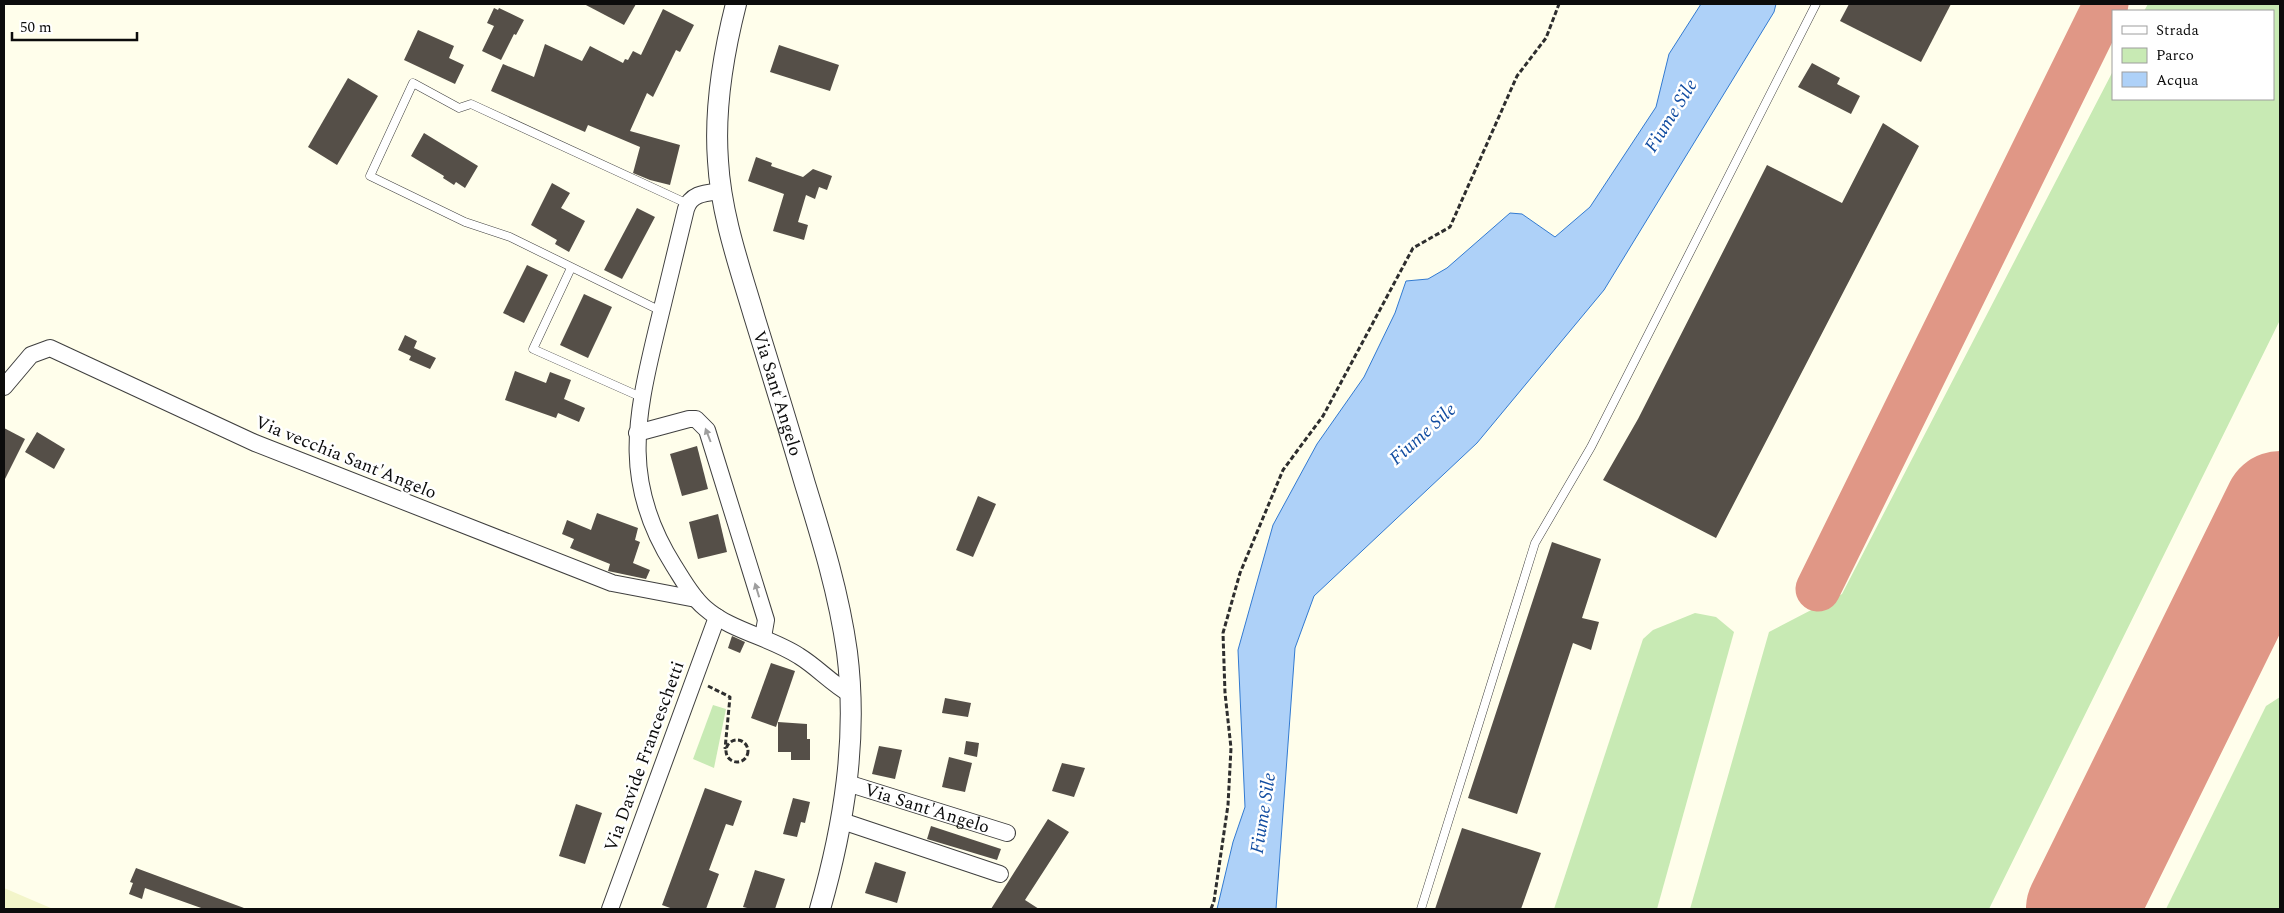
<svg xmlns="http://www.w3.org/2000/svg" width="2284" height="913" font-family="Spectral,serif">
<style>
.farmland{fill:#f3f5ca}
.green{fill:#c8eab4}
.water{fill:#aed1f8;stroke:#327ad1}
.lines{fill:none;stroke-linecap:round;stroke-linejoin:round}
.taxiway{stroke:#e09786;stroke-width:45}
.runway{stroke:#e09786;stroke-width:112}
.building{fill:#554f48}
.service-casing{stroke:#3f3f3f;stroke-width:9}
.minor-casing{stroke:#3f3f3f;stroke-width:18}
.tertiary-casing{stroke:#3f3f3f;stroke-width:22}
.path{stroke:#2e2e2e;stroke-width:3;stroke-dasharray:5 2.5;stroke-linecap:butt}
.service{stroke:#fff;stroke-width:8}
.minor{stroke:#fff;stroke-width:16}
.tertiary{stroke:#fff;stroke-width:20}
.oneway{fill:#9e9e9e}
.labels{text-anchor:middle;stroke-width:5;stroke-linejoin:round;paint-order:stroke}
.street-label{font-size:18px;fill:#0c0c0c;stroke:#fff}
.water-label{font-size:19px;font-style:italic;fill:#124da1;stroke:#fff}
</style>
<rect width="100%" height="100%" fill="#fffeeb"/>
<path class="farmland" d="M4,888L53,909H4Z"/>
<g class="green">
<path d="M2148,4H2280V320L1989,909H1690L1769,632L1842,594L2113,71V99H2273V11H2144Z"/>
<path d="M1695,613L1716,617L1734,632L1657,909H1554L1643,639L1653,630Z"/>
<path d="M2280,697V909H2166L2266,706Z"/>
<path d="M713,705L726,709L714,768L693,759Z"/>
</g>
<path class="water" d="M1701,4H1776L1774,12L1604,290L1477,443L1314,596L1295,648L1276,909H1217L1233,842L1245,807L1238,650L1273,525L1317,444L1364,377L1395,313L1406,281L1428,279L1447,268L1510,213L1522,214L1555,237L1590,207L1656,107L1669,54Z"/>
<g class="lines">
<g class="taxiway">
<path d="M1818,589L2106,4"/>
<path d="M2209,650C2228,628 2250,603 2280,600"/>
</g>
<path class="runway" d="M2082,909L2280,507"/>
</g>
<g class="building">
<path d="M584,4H636L624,25Z"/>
<path d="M1849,4H1951L1921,62L1840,21Z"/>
<path d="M494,8L498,10L499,8L524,20L516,35L514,34L501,60L482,51L494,26L487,23Z"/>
<path d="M663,9L694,25L680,52L676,50L653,97L647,93L630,131L680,145L670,185L650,180L633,173L640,147L588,125L585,132L491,91L503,64L534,77L545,44L582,61L590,46L623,63L625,59L628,60L633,51L641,55Z"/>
<path d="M418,30L454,46L449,58L464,65L455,84L404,60Z"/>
<path d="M779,45L839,65L830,91L770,72Z"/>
<path d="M1812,63L1840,78L1837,84L1860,96L1851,114L1798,87Z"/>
<path d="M348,78L378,96L337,165L308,147Z"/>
<path d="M1883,123L1919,146L1716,538L1603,480L1638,419L1767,165L1842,203Z"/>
<path d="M424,133L478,166L465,188L456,182L454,185L443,178L444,176L411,156Z"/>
<path d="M756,157L772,163L771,166L803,177L813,169L832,176L827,190L819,187L815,199L806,195L798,222L808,225L804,240L773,231L784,194L748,181Z"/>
<path d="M552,183L570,193L561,208L585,221L569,252L555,244L557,240L531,225Z"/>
<path d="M637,208L655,217L622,279L604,270Z"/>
<path d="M527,265L548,275L524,323L503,313Z"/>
<path d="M584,294L612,307L588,358L560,345Z"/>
<path d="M405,335L417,341L414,348L436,358L430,369L409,360L411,356L398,350Z"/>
<path d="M515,371L546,383L550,372L571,380L564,399L585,408L579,422L558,413L556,418L505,400Z"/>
<path d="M4,428L25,439L4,481Z"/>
<path d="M37,432L65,449L54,469L25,452Z"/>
<path d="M697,446L708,489L682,496L670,454Z"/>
<path d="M978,496L996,504L973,557L956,550Z"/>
<path d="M597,513L638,528L635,540L640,542L633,563L650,570L646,579L608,571L610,564L570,548L574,539L562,534L567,520L591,530Z"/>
<path d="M718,514L727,552L698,559L689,522Z"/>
<path d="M1552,542L1601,559L1582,618L1599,622L1591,650L1573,643L1517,814L1468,798Z"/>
<path d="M732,636L745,642L740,653L728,648Z"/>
<path d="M771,663L795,671L776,727L751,718Z"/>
<path d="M945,698L971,703L968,717L942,713Z"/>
<path d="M778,722L807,724V739H810V760H791V752H778Z"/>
<path d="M966,741L979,743L977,757L964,754Z"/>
<path d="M879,746L902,750L895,779L872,774Z"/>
<path d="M949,757L972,763L965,792L942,787Z"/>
<path d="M1062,763L1085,768L1074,797L1052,791Z"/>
<path d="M705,788L742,801L733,826L726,824L709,870L719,874L706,909H673L662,905Z"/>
<path d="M793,798L810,802L805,823L801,822L797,837L783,834Z"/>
<path d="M576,804L602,813L585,864L559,856Z"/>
<path d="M1048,819L1069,832L1025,900L1039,909H991Z"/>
<path d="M931,826L1001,849L997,860L927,839Z"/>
<path d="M1462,828L1541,853L1521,909H1435Z"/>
<path d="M875,862L906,872L897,903L865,893Z"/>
<path d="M136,868L244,908V909H204L145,888L142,899L129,894L133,883L130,882Z"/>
<path d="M755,870L785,879L775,909H751L743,907Z"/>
</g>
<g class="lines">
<g class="service-casing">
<g id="service">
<path d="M571,268L533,349L641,397"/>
<path d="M661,311L510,237L465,222L370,176L413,83L459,108L471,104L688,204"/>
<path d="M1421,909L1535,543L1591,447L1816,4"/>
</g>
</g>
<g class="minor-casing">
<g id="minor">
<path d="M721,191C706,193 691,193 686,209C676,250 666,292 656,333C635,421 622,484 674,566C683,580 692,597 705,608C731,631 770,637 799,656C817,667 831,683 850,694"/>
<path d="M4,387L31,355L50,348L255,443L612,583L696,599"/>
<path d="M637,433L689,419H696L707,430L766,620L763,637"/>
<path id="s1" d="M847,783L1007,833"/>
<path d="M842,821L1000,874"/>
<path d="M610,909L717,617"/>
</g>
</g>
<g class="tertiary-casing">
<g id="tertiary">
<path id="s2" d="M736,4C723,55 714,108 718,161C721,215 740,268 755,319C772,374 789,429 805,484C822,539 839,594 847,652C858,739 844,825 820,909"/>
</g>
</g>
<g class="path">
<path d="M708,686L730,697L725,749"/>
<circle cx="737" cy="751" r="11"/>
<path d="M1211,909L1214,901L1228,805L1231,748L1225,693L1223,633L1240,573L1283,470L1323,416L1413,248L1450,227L1517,76L1546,38L1559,4"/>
</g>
<use href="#service" class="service"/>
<use href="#minor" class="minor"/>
<use href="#tertiary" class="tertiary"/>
</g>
<defs><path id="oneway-solid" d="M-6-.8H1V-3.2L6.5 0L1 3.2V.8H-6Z" transform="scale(1.25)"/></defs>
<g class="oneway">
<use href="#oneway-solid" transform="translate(708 435) rotate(-111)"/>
<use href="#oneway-solid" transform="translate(757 590) rotate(-107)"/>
</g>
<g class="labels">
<g class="street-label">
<text dy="6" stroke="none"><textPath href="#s2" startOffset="399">Via Sant'Angelo</textPath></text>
<text transform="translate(346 457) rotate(22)" y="6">Via vecchia Sant'Angelo</text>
<text transform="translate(644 756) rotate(-70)" y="6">Via Davide Franceschetti</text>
<text dy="6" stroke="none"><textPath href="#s1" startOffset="84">Via Sant'Angelo</textPath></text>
</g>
<g class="water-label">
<text transform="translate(1670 115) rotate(-58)" y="7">Fiume Sile</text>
<text transform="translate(1422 433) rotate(-42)" y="7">Fiume Sile</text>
<text transform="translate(1262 813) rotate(-81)" y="7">Fiume Sile</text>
</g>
</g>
<rect width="2284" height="913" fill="none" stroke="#0c0c0c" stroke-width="10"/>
<rect x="2112" y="10" width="162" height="90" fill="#ffffff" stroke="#9e9e9e"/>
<rect x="2122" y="26" width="25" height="8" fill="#ffffff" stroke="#9e9e9e"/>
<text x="2156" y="35" font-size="15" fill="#0c0c0c">Strada</text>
<rect x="2122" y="48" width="25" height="15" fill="#c8eab4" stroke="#9e9e9e"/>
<text x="2156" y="60" font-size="15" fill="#0c0c0c">Parco</text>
<rect x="2122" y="72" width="25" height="15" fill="#aed1f8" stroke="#9e9e9e"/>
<text x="2156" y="85" font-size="15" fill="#0c0c0c">Acqua</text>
<path d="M12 32v8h125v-8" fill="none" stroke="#0c0c0c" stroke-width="2.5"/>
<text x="20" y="32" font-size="15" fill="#0c0c0c" stroke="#ffffff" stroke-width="4" paint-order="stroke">50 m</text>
</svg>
